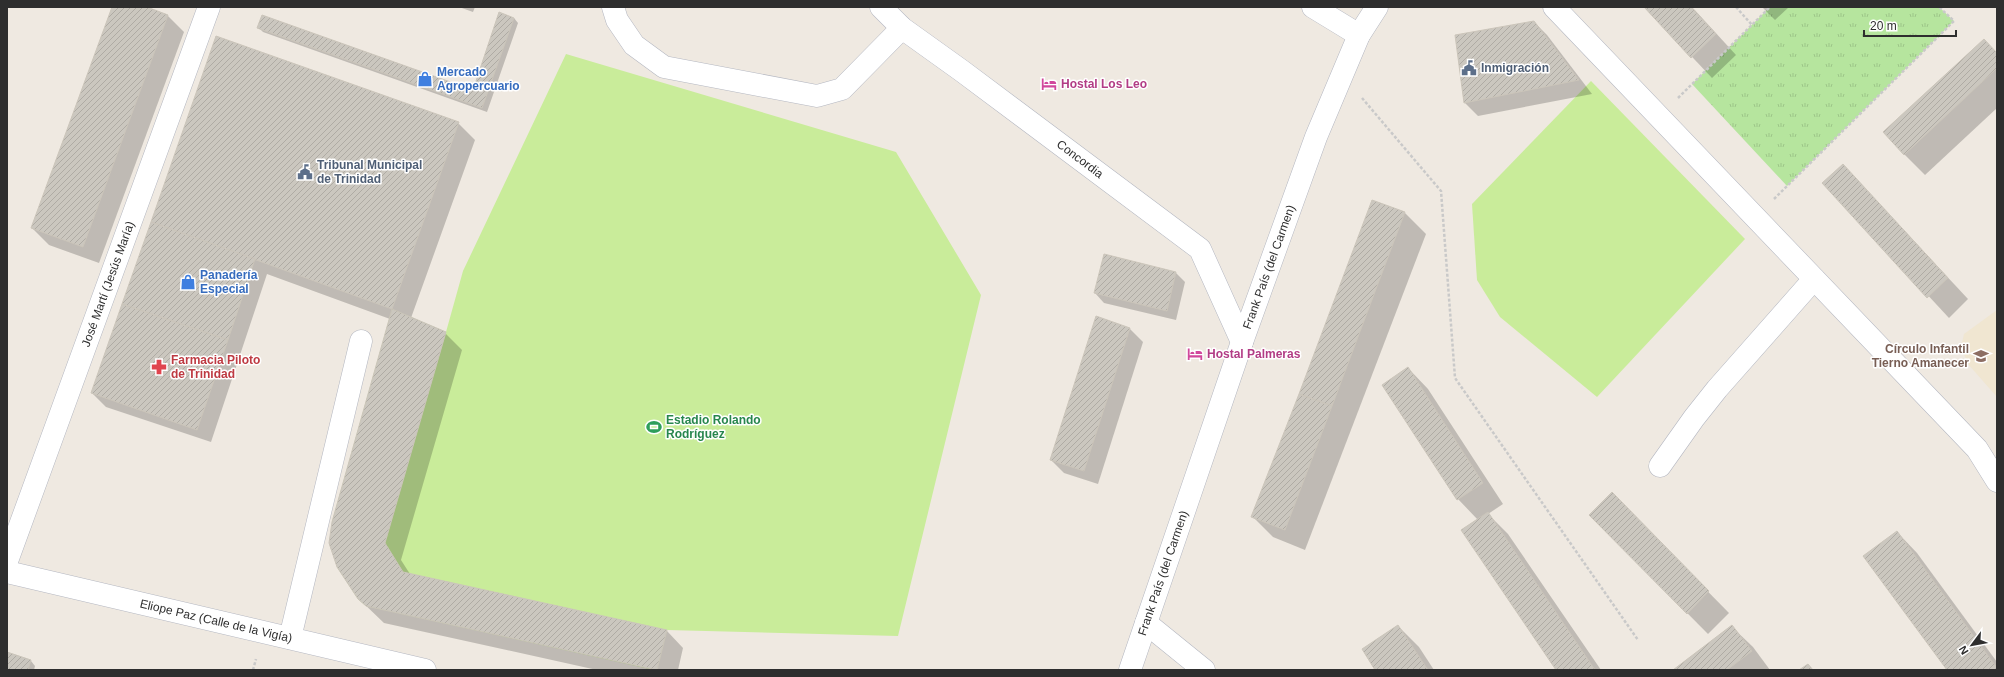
<svg xmlns="http://www.w3.org/2000/svg" width="2004" height="677" font-family="Helvetica,sans-serif">
<style>
.education{fill:#f0e6d1}
.park{fill:url(#park-tufts)}
.pitch{fill:#c9ec9a}
.shadow{fill:#0003}
.building{fill:url(#building-hatch);stroke:#cbc5ba}
.lines{fill:none;stroke-linecap:round;stroke-linejoin:round}
.minor-casing{stroke:#b4b7c1;stroke-width:23}
.path{stroke:#c9c9c9;stroke-width:2.5;stroke-dasharray:3 2;stroke-linecap:butt}
.minor{stroke:#fff;stroke-width:22}
.labels{text-anchor:middle;stroke-width:3;stroke-linejoin:round;paint-order:stroke}
.service-label{font-size:12px;font-weight:bold;fill:#4e5e75;stroke:#fff;text-anchor:start}
.shop-label{font-size:12px;font-weight:bold;fill:#366cbe;stroke:#fff;text-anchor:start}
.hotel-label{font-size:12px;font-weight:bold;fill:#b23c85;stroke:#fff;text-anchor:start}
.street-label{font-size:12px;fill:#2e2e2e;stroke:#fff}
.education-label{font-size:12px;font-weight:bold;fill:#785e54;stroke:#fff;text-anchor:end}
.health-label{font-size:12px;font-weight:bold;fill:#be3a42;stroke:#fff;text-anchor:start}
.leisure-label{font-size:12px;font-weight:bold;fill:#27864d;stroke:#fff;text-anchor:start}
</style>
<defs>
<pattern id="park-tufts" width="24" height="20" patternUnits="userSpaceOnUse"><rect width="24" height="20" fill="#b6e59e"/><path d="M3 7l-1-3M5 7V3M7 7l1-3M15 17l-1-3M17 17v-4M19 17l1-3" fill="none" stroke="#9dc588"/></pattern>
<pattern id="building-hatch" width="6" height="6" patternUnits="userSpaceOnUse"><rect width="6" height="6" fill="#cbc7bf"/><path d="M-1 1l2-2M0 6l6-6M5 7l2-2" fill="none" stroke="#afaba4"/></pattern>
</defs>
<rect width="100%" height="100%" fill="#efe9e1"/>
<path class="education" d="M1997,310V397L1968,364L1961,347L1964,334Z"/>
<path class="park" d="M1770,7H1939L1954,21L1787,186L1692,84Z"/>
<g class="pitch">
<path d="M566,54L896,152L981,295L898,636L667,630L657,670H654L366,606L358,599L337,567L332,522L392,309L446,332L463,271Z"/>
<path d="M1591,81L1745,239L1597,397L1500,317L1477,280L1472,204Z"/>
</g>
<g class="shadow">
<path d="M113,7H144L168,16L184,32L99,263L49,245L32,228Z"/>
<path d="M459,7H475L473,12Z"/>
<path d="M1645,7H1692L1736,55L1712,78Z"/>
<path d="M1762,7H1789L1775,20Z"/>
<path d="M514,18L518,23L487,112L263,32L259,28L473,91Z"/>
<path d="M1534,22L1547,35L1592,94L1478,116L1465,103Z"/>
<path d="M1997,53V108L1925,175L1904,154Z"/>
<path d="M458,123L475,140L411,318L445,333L462,350L401,560L410,574L667,631L683,648L678,670H597L384,623L359,599L390,319L267,274L211,442L106,407L92,393L152,222Z"/>
<path d="M1843,165L1968,299L1949,318L1824,183Z"/>
<path d="M1373,201L1405,213L1426,234L1305,550L1273,537L1253,517Z"/>
<path d="M1104,255L1176,273L1185,282L1176,320L1104,303L1095,293Z"/>
<path d="M1130,329L1143,342L1098,484L1064,473L1051,460Z"/>
<path d="M1408,368L1428,389L1503,504L1488,514L1508,534L1601,670H1557L1478,520L1458,499Z"/>
<path d="M1612,494L1729,613L1708,634L1590,515Z"/>
<path d="M1897,532L1917,553L1997,662V670H1949Z"/>
<path d="M1398,626L1419,647L1434,670H1377Z"/>
<path d="M1732,627L1753,647L1770,670H1675Z"/>
<path d="M7,653L31,661L35,666L34,670H7Z"/>
</g>
<g class="building">
<path d="M112,7H147L168,15L83,247L31,228Z"/>
<path d="M1644,7H1691L1716,34L1691,58Z"/>
<path d="M499,12L514,18L482,108L257,28L262,15L473,90Z"/>
<path d="M1534,21L1579,80L1464,103L1455,35Z"/>
<path d="M216,36L459,122L392,309L151,222Z"/>
<path d="M1984,39L1997,53V68L1904,155L1883,132Z"/>
<path d="M1843,164L1948,278L1927,298L1822,183Z"/>
<path d="M1372,200L1405,212L1332,406L1299,394Z"/>
<path d="M151,222L255,259L228,340L122,304Z"/>
<path d="M1104,254L1176,272L1167,311L1094,293Z"/>
<path d="M122,304L228,340L197,430L91,393Z"/>
<path d="M392,309L446,332L385,543L403,572L667,630L657,670L366,606L358,599L337,567L329,543L332,522Z"/>
<path d="M1096,316L1130,328L1084,471L1050,460Z"/>
<path d="M1408,367L1483,483L1457,500L1382,385Z"/>
<path d="M1299,394L1332,406L1285,530L1251,517Z"/>
<path d="M1612,492L1709,591L1687,614L1589,515Z"/>
<path d="M1488,512L1595,670H1556L1461,530Z"/>
<path d="M1897,531L1997,668L1994,670H1947L1863,556Z"/>
<path d="M1398,625L1428,670H1375L1362,649Z"/>
<path d="M1732,625L1752,651L1727,670H1673Z"/>
<path d="M7,652L31,660L28,670H7Z"/>
<path d="M1808,664L1813,670H1799Z"/>
</g>
<g class="lines">
<g class="minor-casing">
<g id="minor">
<path d="M613,7L617,20L634,45L664,67L817,96L842,89L902,28"/>
<path d="M881,7L902,28L962,71L1200,249L1242,342"/>
<path d="M1313,7L1359,35"/>
<path d="M1554,7L1977,449L1997,481"/>
<path d="M1660,466L1694,418L1717,389L1814,279"/>
<path d="M7,561L209,7"/>
<path d="M7,572L425,670"/>
<path d="M1146,623L1204,670"/>
<path d="M290,638L361,341"/>
<path d="M1130,670L1242,342L1316,137L1359,35L1377,7"/>
</g>
</g>
<g class="path">
<path d="M1736,7L1752,25"/>
<path d="M1362,98L1441,191L1455,378L1638,640"/>
<path d="M1678,98L1770,7"/>
<path d="M1774,199L1954,21L1939,7"/>
<path d="M253,670L256,659"/>
</g>
<use href="#minor" class="minor"/>
</g>
<defs>
<g id="civic-bare" transform="scale(1.2)"><path d="M-.6-6.5H3V-4.5H.6V-3L4-1V1h2V6H-6V1h2V-1L-.6-3ZM-1.2 2.5V6h2.4V2.5Z" fill="#5c6f8a" stroke="#fff" stroke-width="2.5" paint-order="stroke"/></g>
<g id="shop-bare" transform="scale(1.2)"><path d="M-5-2.5h2.3a2.7 3.5 0 0 1 5.4 0H5L5.5 6h-11ZM-1.5-2.5h3a1.5 2.3 0 0 0-3 0Z" fill="#3f7fe0" stroke="#fff" stroke-width="2.5" paint-order="stroke"/></g>
<g id="hotel-bare" transform="scale(1.2)"><path d="M-6-4.5h1.5V1H6V5H4.5V3h-9V5H-6ZM-4 0a1.8 1.8 0 1 1 3.6 0ZM.5 0V-2.5h3Q6-2.5 6 0Z" fill="#d1479c" stroke="#fff" stroke-width="2.5" paint-order="stroke"/></g>
<g id="school-bare" transform="scale(1.2)"><path d="M0-5L7-2L0 1L-7-2ZM-4 1L0 2.5L4 1V4Q0 6-4 4Z" fill="#8d6e63" stroke="#fff" stroke-width="2.5" paint-order="stroke"/></g>
<g id="pharmacy-bare" transform="scale(1.2)"><path d="M-2-6h4v4h4v4h-4v4h-4v-4h-4v-4h4Z" fill="#e0444e" stroke="#fff" stroke-width="2.5" paint-order="stroke"/></g>
<g id="stadium-bare" transform="scale(1.2)"><path d="M0-5a6.5 5 0 1 0 0 10a6.5 5 0 1 0 0-10ZM-3.5-1.8h7v3.6h-7Z" fill="#2e9e5b" stroke="#fff" stroke-width="2.5" paint-order="stroke"/></g>
</defs>
<g fill-rule="evenodd">
<use href="#civic-bare" x="1469" y="68"/>
<use href="#shop-bare" x="425" y="79"/>
<use href="#hotel-bare" x="1049" y="84"/>
<use href="#civic-bare" x="305" y="172"/>
<use href="#shop-bare" x="188" y="282"/>
<use href="#hotel-bare" x="1195" y="354"/>
<use href="#school-bare" x="1981" y="356"/>
<use href="#pharmacy-bare" x="159" y="367"/>
<use href="#stadium-bare" x="654" y="427"/>
</g>
<g class="labels">
<g class="service-label">
<text x="1481" y="72">Inmigración</text>
<text x="317" y="169">Tribunal Municipal<tspan x="317" dy="14">de Trinidad</tspan></text>
</g>
<g class="shop-label">
<text x="437" y="76">Mercado<tspan x="437" dy="14">Agropercuario</tspan></text>
<text x="200" y="279">Panadería<tspan x="200" dy="14">Especial</tspan></text>
</g>
<g class="hotel-label">
<text x="1061" y="88">Hostal Los Leo</text>
<text x="1207" y="358">Hostal Palmeras</text>
</g>
<g class="street-label">
<text transform="translate(1080 159) rotate(37)" y="4">Concordia</text>
<text transform="translate(1269 267) rotate(-70)" y="4">Frank País (del Carmen)</text>
<text transform="translate(108 284) rotate(-70)" y="4">José Martí (Jesús María)</text>
<text transform="translate(1163 573) rotate(-71)" y="4">Frank País (del Carmen)</text>
<text transform="translate(216 621) rotate(13)" y="4">Eliope Paz (Calle de la Vigía)</text>
</g>
<g class="education-label">
<text x="1969" y="353">Círculo Infantil<tspan x="1969" dy="14">Tierno Amanecer</tspan></text>
</g>
<g class="health-label">
<text x="171" y="364">Farmacia Piloto<tspan x="171" dy="14">de Trinidad</tspan></text>
</g>
<g class="leisure-label">
<text x="666" y="424">Estadio Rolando<tspan x="666" dy="14">Rodríguez</tspan></text>
</g>
</g>
<rect width="2004" height="677" fill="none" stroke="#2e2e2e" stroke-width="16"/>
<g transform="translate(1972 645) rotate(238)" stroke="#ffffff" stroke-width="3" paint-order="stroke">
<path d="M0-3L7 15L0 10L-7 15Z" fill="#2e2e2e"/>
<text y="-6" font-size="11" font-weight="bold" text-anchor="middle" fill="#2e2e2e">N</text>
</g>
<path d="M1864 30v6h92v-6" fill="none" stroke="#2e2e2e" stroke-width="2"/>
<text x="1870" y="30" font-size="12" fill="#2e2e2e" stroke="#ffffff" stroke-width="3" paint-order="stroke">20 m</text>
</svg>
